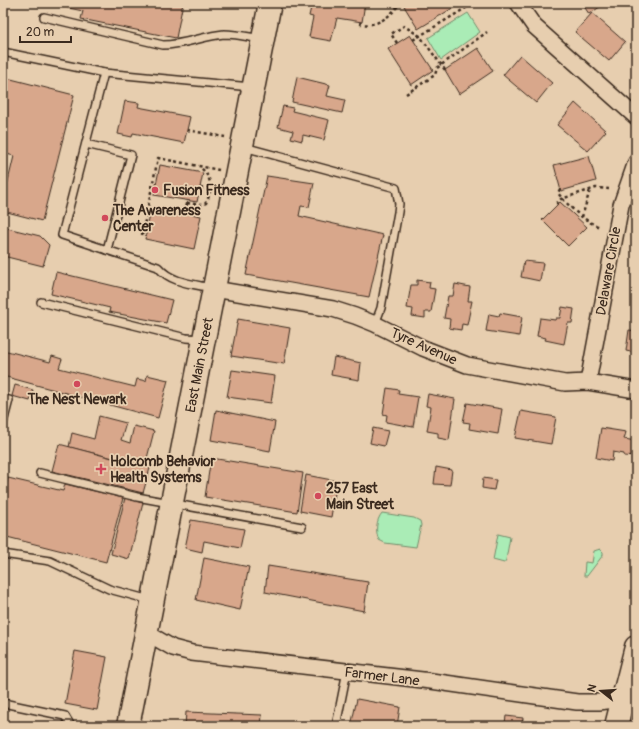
<svg xmlns="http://www.w3.org/2000/svg" width="639" height="729" font-family="Pangolin,sans-serif">
<style>
.green{fill:#aaecb6;stroke:#728b6a}
.building{fill:#d8a78b;stroke:#3b2a1e}
.lines{fill:none;stroke-linecap:round;stroke-linejoin:round}
.lane-casing{stroke:#3b2a1e;stroke-width:10}
.street-casing{stroke:#3b2a1e;stroke-width:18}
.primary-casing{stroke:#3b2a1e;stroke-width:25}
.path{stroke:#3b2a1e;stroke-width:2.5;stroke-dasharray:3 3;stroke-linecap:butt}
.lane{stroke:#e7ceaf;stroke-width:7}
.street{stroke:#e7ceaf;stroke-width:15}
.primary{stroke:#e7ceaf;stroke-width:22}
.poi-dot{fill:#d1495b;stroke:#e7ceaf;stroke-width:1.5}
.labels{text-anchor:middle;stroke-width:3.5;stroke-linejoin:round;paint-order:stroke}
.poi-label{font-size:14px;font-weight:bold;fill:#3b2a1e;stroke:#e7ceaf;text-anchor:start}
.street-label{font-size:14px;fill:#3b2a1e;stroke:#e7ceaf}
</style>
<rect width="100%" height="100%" fill="#e7ceaf"/>
<filter id="ink" filterUnits="userSpaceOnUse"><feTurbulence type="fractalNoise" baseFrequency=".025" numOctaves="2"/><feDisplacementMap in="SourceGraphic" scale="8" xChannelSelector="R" yChannelSelector="G"/><feConvolveMatrix kernelMatrix="1 2 1 2 8 2 1 2 1" color-interpolation-filters="sRGB"/></filter>
<g filter="url(#ink)">
<g class="green">
<path d="M468,13L480,32L441,60L428,38Z"/>
<path d="M382,513L414,518L420,521L421,525L416,547L385,543L379,540C375,532 376,520 382,513Z"/>
<path d="M498,534L510,537L506,560L504,563L493,560Z"/>
<path d="M600,549L603,552V555L587,576H584L585,562L592,563L594,551Z"/>
</g>
<g class="building">
<path d="M64,3H183L176,38L81,19L83,11L64,7Z"/>
<path d="M312,3H365L362,22L337,18L331,41L309,37L313,17L309,16Z"/>
<path d="M409,3H455L456,6L418,29L404,6Z"/>
<path d="M582,3H606L589,14Z"/>
<path d="M592,13L625,42L609,61L575,32Z"/>
<path d="M410,35L433,70L411,85L388,49Z"/>
<path d="M478,48L493,71L459,94L445,70Z"/>
<path d="M520,55L552,83L536,103L503,75Z"/>
<path d="M3,77L74,95L42,221L3,211V202L14,156L3,153Z"/>
<path d="M297,77L330,85L327,96L345,100L342,113L292,102Z"/>
<path d="M125,101L139,103L138,107L190,117L184,143L133,133L132,137L118,134Z"/>
<path d="M575,103L606,131L588,151L557,125Z"/>
<path d="M283,106L293,108L292,111L329,120L324,140L303,135L302,141L291,138L293,131L278,127Z"/>
<path d="M589,156L596,181L561,191L554,165Z"/>
<path d="M160,165L203,173L197,202L154,195Z"/>
<path d="M267,176L314,183L309,207L301,206L299,216L383,235L369,297L246,275Z"/>
<path d="M560,202L587,227L568,246L542,220Z"/>
<path d="M161,208L201,216L194,249L145,239L151,210L161,212Z"/>
<path d="M3,227L40,236L49,245L43,266L3,256Z"/>
<path d="M524,261L543,263L540,281L521,277Z"/>
<path d="M56,272L172,300L166,323L109,312L110,308L51,294Z"/>
<path d="M417,280L430,282L429,288L435,289L431,312H425V318L412,316L413,309L407,308L411,285H417Z"/>
<path d="M455,284L470,287L468,301H472L467,325L462,324L461,330L449,328L450,319L444,318L448,296H453Z"/>
<path d="M562,307L574,309L572,323H568L564,344L545,340L546,338L537,336L540,318L555,320L556,318H560Z"/>
<path d="M500,313L522,317L519,336L486,331L489,314L499,316Z"/>
<path d="M238,319L290,328L284,364L231,356Z"/>
<path d="M629,330L636,331V353L626,351Z"/>
<path d="M3,350L50,362L52,356L62,359L59,368L135,387L137,379L146,381L147,375L168,380L158,418L3,376Z"/>
<path d="M334,357L361,363L359,380L331,375Z"/>
<path d="M232,370L275,376L271,403L227,397Z"/>
<path d="M15,385L33,390L30,401L12,396Z"/>
<path d="M387,388L399,390L398,394L418,397L413,427L386,422L387,415L383,414Z"/>
<path d="M428,394L455,399L449,440L438,438V433L427,431L431,407L426,406Z"/>
<path d="M467,403L502,409L498,434L469,429L470,423L463,422Z"/>
<path d="M216,410L275,422L270,451L211,440Z"/>
<path d="M521,411L556,417L551,444L515,438Z"/>
<path d="M99,416L126,423L121,440L130,443L134,426L154,431L145,466L69,447L72,433L94,439Z"/>
<path d="M373,428L388,431L384,446L370,443Z"/>
<path d="M601,428L626,432L624,439L636,441V457L624,456V454L613,452L612,461L596,458Z"/>
<path d="M59,444L150,468L143,493L52,471Z"/>
<path d="M211,458L303,473L297,512L205,497Z"/>
<path d="M436,467L452,470L450,485L434,484Z"/>
<path d="M306,475L337,481L331,517L300,511Z"/>
<path d="M8,478L63,491L65,484L123,498L106,562L3,536V496Z"/>
<path d="M483,478L496,480L494,490L482,488Z"/>
<path d="M125,498L143,503L129,559L111,554Z"/>
<path d="M191,520L244,529L240,548L204,541L202,552L185,548Z"/>
<path d="M204,558L249,567L240,610L196,600Z"/>
<path d="M268,566L368,582L364,611L265,592Z"/>
<path d="M75,651L107,657L97,710L65,704Z"/>
<path d="M357,699L400,707L397,726H351Z"/>
<path d="M186,712L262,715L261,726H185Z"/>
<path d="M506,716L523,718L522,725L505,723Z"/>
</g>
<g class="lines">
<g class="lane-casing">
<g id="lane">
<path d="M44,17L163,45C184,45 203,36 224,34C236,34 249,37 261,39"/>
<path d="M3,52L104,73L251,87"/>
<path d="M104,73L62,235L158,267C171,283 193,284 212,288"/>
<path d="M86,144L131,155L107,250"/>
<path d="M244,147L396,188L399,204L398,212L381,308L375,324"/>
<path d="M41,302L186,338L202,339"/>
<path d="M3,399L9,400L3,423"/>
<path d="M40,473L137,497L302,527"/>
<path d="M3,554L50,561L109,589L150,600"/>
<path d="M3,703L65,716L71,726"/>
<path d="M625,703L636,714"/>
<path d="M336,726L347,671"/>
</g>
</g>
<g class="street-casing">
<g id="street">
<path d="M518,3L534,26L636,117"/>
<path d="M214,289L333,309L355,316L375,324L423,348L467,365L565,383L588,382L636,390"/>
<path d="M588,382L621,205L636,162"/>
<path d="M147,633L173,648L192,653L431,681L577,702H599L622,699"/>
</g>
</g>
<g class="primary-casing">
<g id="primary">
<path d="M128,726L270,3"/>
<path d="M616,726L636,647"/>
</g>
</g>
<g class="path">
<path d="M360,22L361,24C378,27 391,16 400,3"/>
<path d="M413,40L469,6"/>
<path d="M397,43L391,34L404,26L420,36L445,70"/>
<path d="M406,94L435,75L437,68L487,32"/>
<path d="M187,130L225,137"/>
<path d="M200,188L211,190"/>
<path d="M560,189L558,193C569,207 584,221 600,227"/>
<path d="M187,203L201,205L206,203C213,189 212,178 201,168"/>
<path d="M558,204L557,203L561,199L596,188L609,189"/>
<path d="M185,212L188,200"/>
<path d="M582,217L590,190"/>
<path d="M142,235L158,158L219,170"/>
</g>
<use href="#lane" class="lane"/>
<use href="#street" class="street"/>
<use href="#primary" class="primary"/>
</g>
</g>
<g class="poi-dot">
<circle cx="155" cy="190" r="4"/>
<circle cx="105" cy="218" r="4"/>
<circle cx="77" cy="384" r="4"/>
<path d="M99 463h4v4h4v4h-4v4h-4v-4h-4v-4h4z"/>
<circle cx="318" cy="496" r="4"/>
</g>
<g class="labels">
<g class="poi-label">
<text x="163" y="195">Fusion Fitness</text>
<text x="113" y="215">The Awareness<tspan x="113" dy="16">Center</tspan></text>
<text x="77" y="404" text-anchor="middle">The Nest Newark</text>
<text x="110" y="466">Holcomb Behavior<tspan x="110" dy="16">Health Systems</tspan></text>
<text x="326" y="493">257 East<tspan x="326" dy="16">Main Street</tspan></text>
</g>
<g class="street-label">
<text transform="translate(608 271) rotate(-80)" y="5">Delaware Circle</text>
<text transform="translate(424 346) rotate(24)" y="5">Tyre Avenue</text>
<text transform="translate(199 365) rotate(-79)" y="5">East Main Street</text>
<text transform="translate(382 676) rotate(7)" y="5">Farmer Lane</text>
</g>
</g>
<rect width="639" height="729" fill="none" stroke="#e7ceaf" stroke-width="16"/>
<rect x="8" y="8" width="623" height="713" fill="none" stroke="#3b2a1e" stroke-width="1.5" filter="url(#ink)"/>
<g transform="translate(601 691) rotate(287)" stroke="#e7ceaf" stroke-width="3" paint-order="stroke">
<path d="M0-3L7 15L0 10L-7 15Z" fill="#3b2a1e"/>
<text y="-6" font-size="11" font-weight="bold" text-anchor="middle" fill="#3b2a1e">N</text>
</g>
<path d="M20 36v6h51v-6" fill="none" stroke="#3b2a1e" stroke-width="2"/>
<text x="26" y="36" font-size="12" fill="#3b2a1e" stroke="#e7ceaf" stroke-width="3" paint-order="stroke">20 m</text>
</svg>
